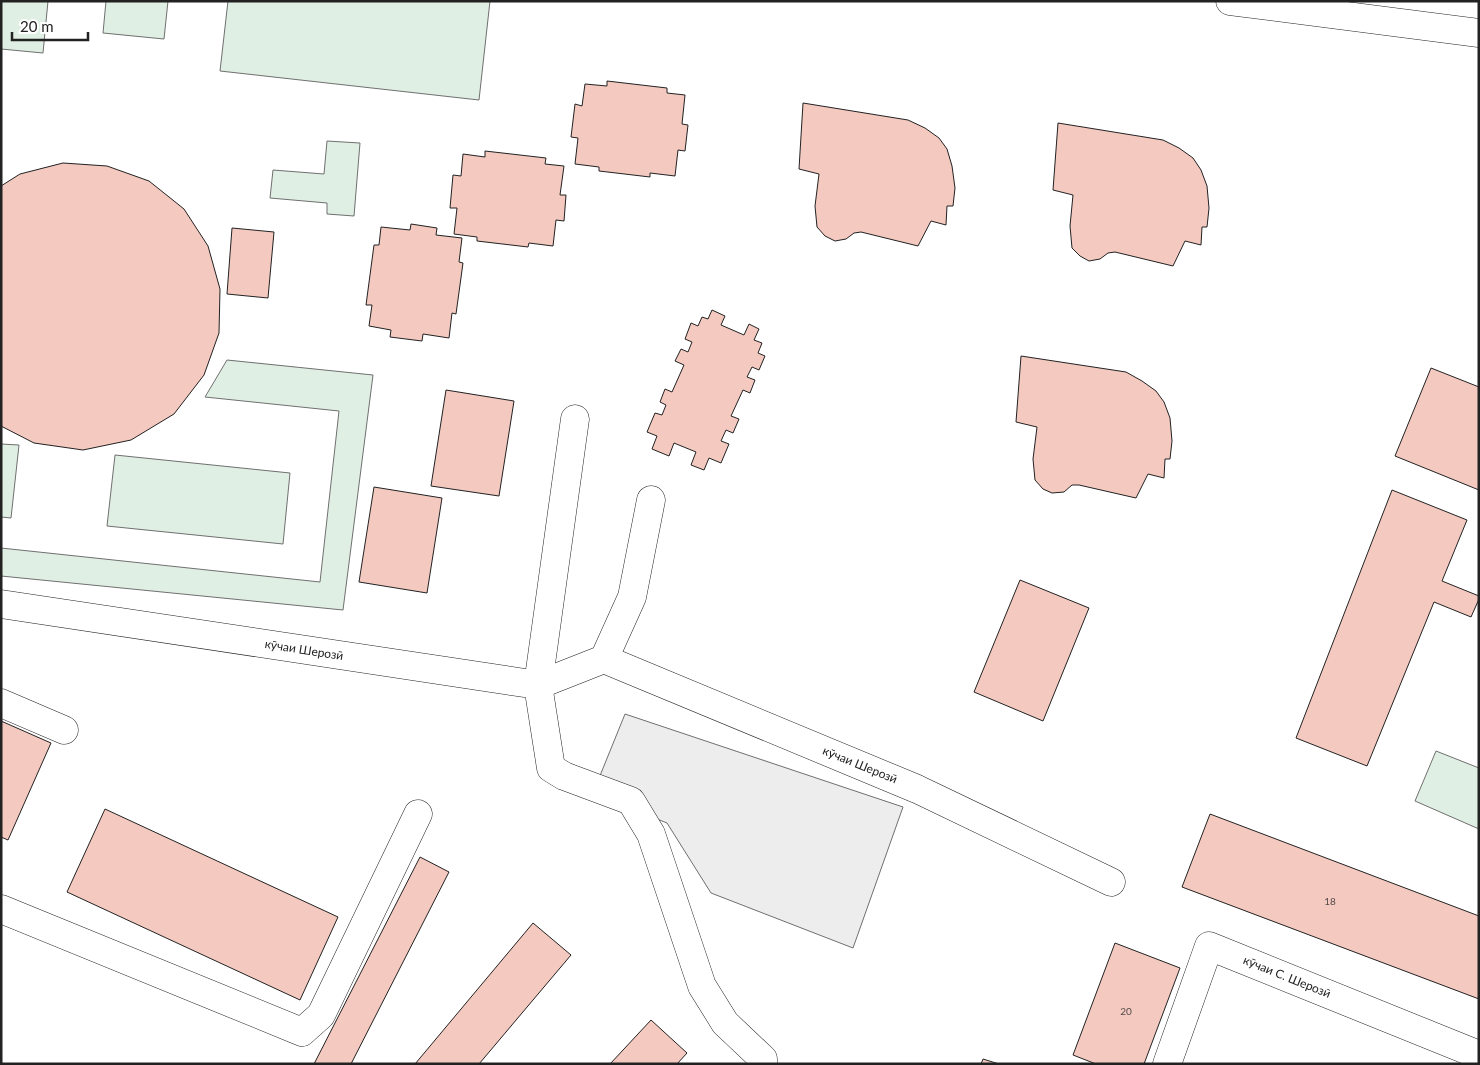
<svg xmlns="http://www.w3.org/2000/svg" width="1480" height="1065" font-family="Lato,sans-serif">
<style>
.green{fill:#e0efe3;stroke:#6f6f6f}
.parking{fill:#ededed;stroke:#6f6f6f}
.building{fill:#f3c9c0;stroke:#222}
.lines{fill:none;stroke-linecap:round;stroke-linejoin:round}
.minor-casing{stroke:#222;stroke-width:29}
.highway-casing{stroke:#222;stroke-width:29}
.minor{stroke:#fff;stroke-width:28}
.highway{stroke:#fff;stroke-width:28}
.labels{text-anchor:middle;stroke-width:4;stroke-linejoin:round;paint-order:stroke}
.number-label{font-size:10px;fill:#564c4a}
.street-label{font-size:12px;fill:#222;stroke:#fff}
</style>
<rect width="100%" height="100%" fill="#fff"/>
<g class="green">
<path d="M1,1H48L43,53L1,49Z"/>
<path d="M106,1H168L164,39L103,33Z"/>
<path d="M228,1H490L479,100L220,71Z"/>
<path d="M327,141L360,143L354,216L327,214V203L270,198L273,170L324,174Z"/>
<path d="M227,360L373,375L343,610L1,576V548L320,582L339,411L205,397Z"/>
<path d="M1,444L19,445L11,518L1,517Z"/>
<path d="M115,455L290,473L283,544L107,526Z"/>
<path d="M1436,751L1479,768V829L1415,801Z"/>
</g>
<path class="parking" d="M625,714L903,807L853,948L711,893L667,823L593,793Z"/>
<g class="building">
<path d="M607,81L667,88V93L685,95L682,124L688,125L685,151L678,150L675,176L650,173V177L599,171V167L575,164L578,138L571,137L575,104L582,106L585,84L607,86Z"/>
<path d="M803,103L908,120L925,128L939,138L947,149L952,166L955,188L953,206H947L946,225L931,221L918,246L861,232L854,233L846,239L835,241L825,236L817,227L815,206L819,174L799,169Z"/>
<path d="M1058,123L1163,140L1179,148L1193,158L1201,170L1207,186L1209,208L1207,227H1202L1201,245L1185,241L1173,266L1115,252L1108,253L1100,259L1089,261L1080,256L1072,248L1070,226L1073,195L1053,190Z"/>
<path d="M485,151L546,158L545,164L564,166L560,195H566L564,221L556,220L553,246L529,243L528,247L477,241V237L454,234L457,208H450L453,175L461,176L463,154L485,157Z"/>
<path d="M63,163L107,166L149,181L184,209L208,246L220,289L219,333L204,375L174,414L131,440L83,450L34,443L1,426V186L20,174Z"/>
<path d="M411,224L437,228L436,235L462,238L459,262L463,263L456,314L452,313L449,338L423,334L422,341L390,337L391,330L369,326L372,305H366L374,245H379L381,227L410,230Z"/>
<path d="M232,228L274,232L268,298L227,294Z"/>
<path d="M712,310L725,316L721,325L744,335L749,324L759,329L754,340L762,343L758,353L765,356L759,370L752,367L747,377L755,380L750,393L743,390L731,416L739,419L733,433L726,430L721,441L729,444L721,463L709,458L704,470L691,465L696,452L674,443L669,456L652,449L657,436L647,432L655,413L662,415L666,405L660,402L665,389L672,392L684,365L675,361L681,349L688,352L692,342L685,339L691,323L698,326L702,317L708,319Z"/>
<path d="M1021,356L1126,372L1142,381L1156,391L1164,402L1170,418L1172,441L1170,459H1165L1164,478L1148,474L1136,498L1079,485H1072L1064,492L1052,493L1043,489L1035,480L1033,459L1037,427L1016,422Z"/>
<path d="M1431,368L1479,387V490L1395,456Z"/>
<path d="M446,390L514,401L499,496L431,486Z"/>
<path d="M374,487L442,498L427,593L359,582Z"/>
<path d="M1392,490L1467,520L1442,581L1479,596V599L1471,617L1434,602L1367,766L1296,738Z"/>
<path d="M1020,580L1089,608L1043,721L974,692Z"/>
<path d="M1,721L51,743L8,840L1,837Z"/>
<path d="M105,809L338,917L300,1000L67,892Z"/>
<path d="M1210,814L1479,916V999L1182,887Z"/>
<path d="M420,857L449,872L351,1064H314Z"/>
<path d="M533,923L571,955L479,1064H415Z"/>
<path d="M1115,943L1180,968L1144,1064H1096L1073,1055Z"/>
<path d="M651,1020L687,1053L677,1064H610Z"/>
<path d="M983,1059L999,1064H981Z"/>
</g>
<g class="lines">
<g class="minor-casing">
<g id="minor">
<path d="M575,419L538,685L551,768L564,776L631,801L651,834L702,986L725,1023L763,1059V1064"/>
<path d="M1,604L538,685L604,659L632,597L651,500"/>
<path d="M604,659L917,789L1111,882"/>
<path d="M1,703L64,730"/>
<path d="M1,909L302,1032L321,1015L418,814"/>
<path d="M1167,1064L1209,946L1474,1053L1479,1060"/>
</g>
</g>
<g class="highway-casing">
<path id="highway" d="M1230,1L1479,33"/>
</g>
<use href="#minor" class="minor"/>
<use href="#highway" class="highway"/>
</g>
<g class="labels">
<g class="number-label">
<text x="1330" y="905">18</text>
<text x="1126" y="1015">20</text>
</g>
<g class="street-label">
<text transform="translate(304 650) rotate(9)" y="4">кӯчаи Шерозӣ</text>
<text transform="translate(860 765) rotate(22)" y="4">кӯчаи Шерозӣ</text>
<text transform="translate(1287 977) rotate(22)" y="4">кӯчаи С. Шерозӣ</text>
</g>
</g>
<rect width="1480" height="1065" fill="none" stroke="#222222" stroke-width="5"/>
<path d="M12 32v8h76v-8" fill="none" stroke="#222222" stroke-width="2.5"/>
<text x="20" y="32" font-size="15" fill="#222222" stroke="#ffffff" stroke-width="4" paint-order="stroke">20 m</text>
</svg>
